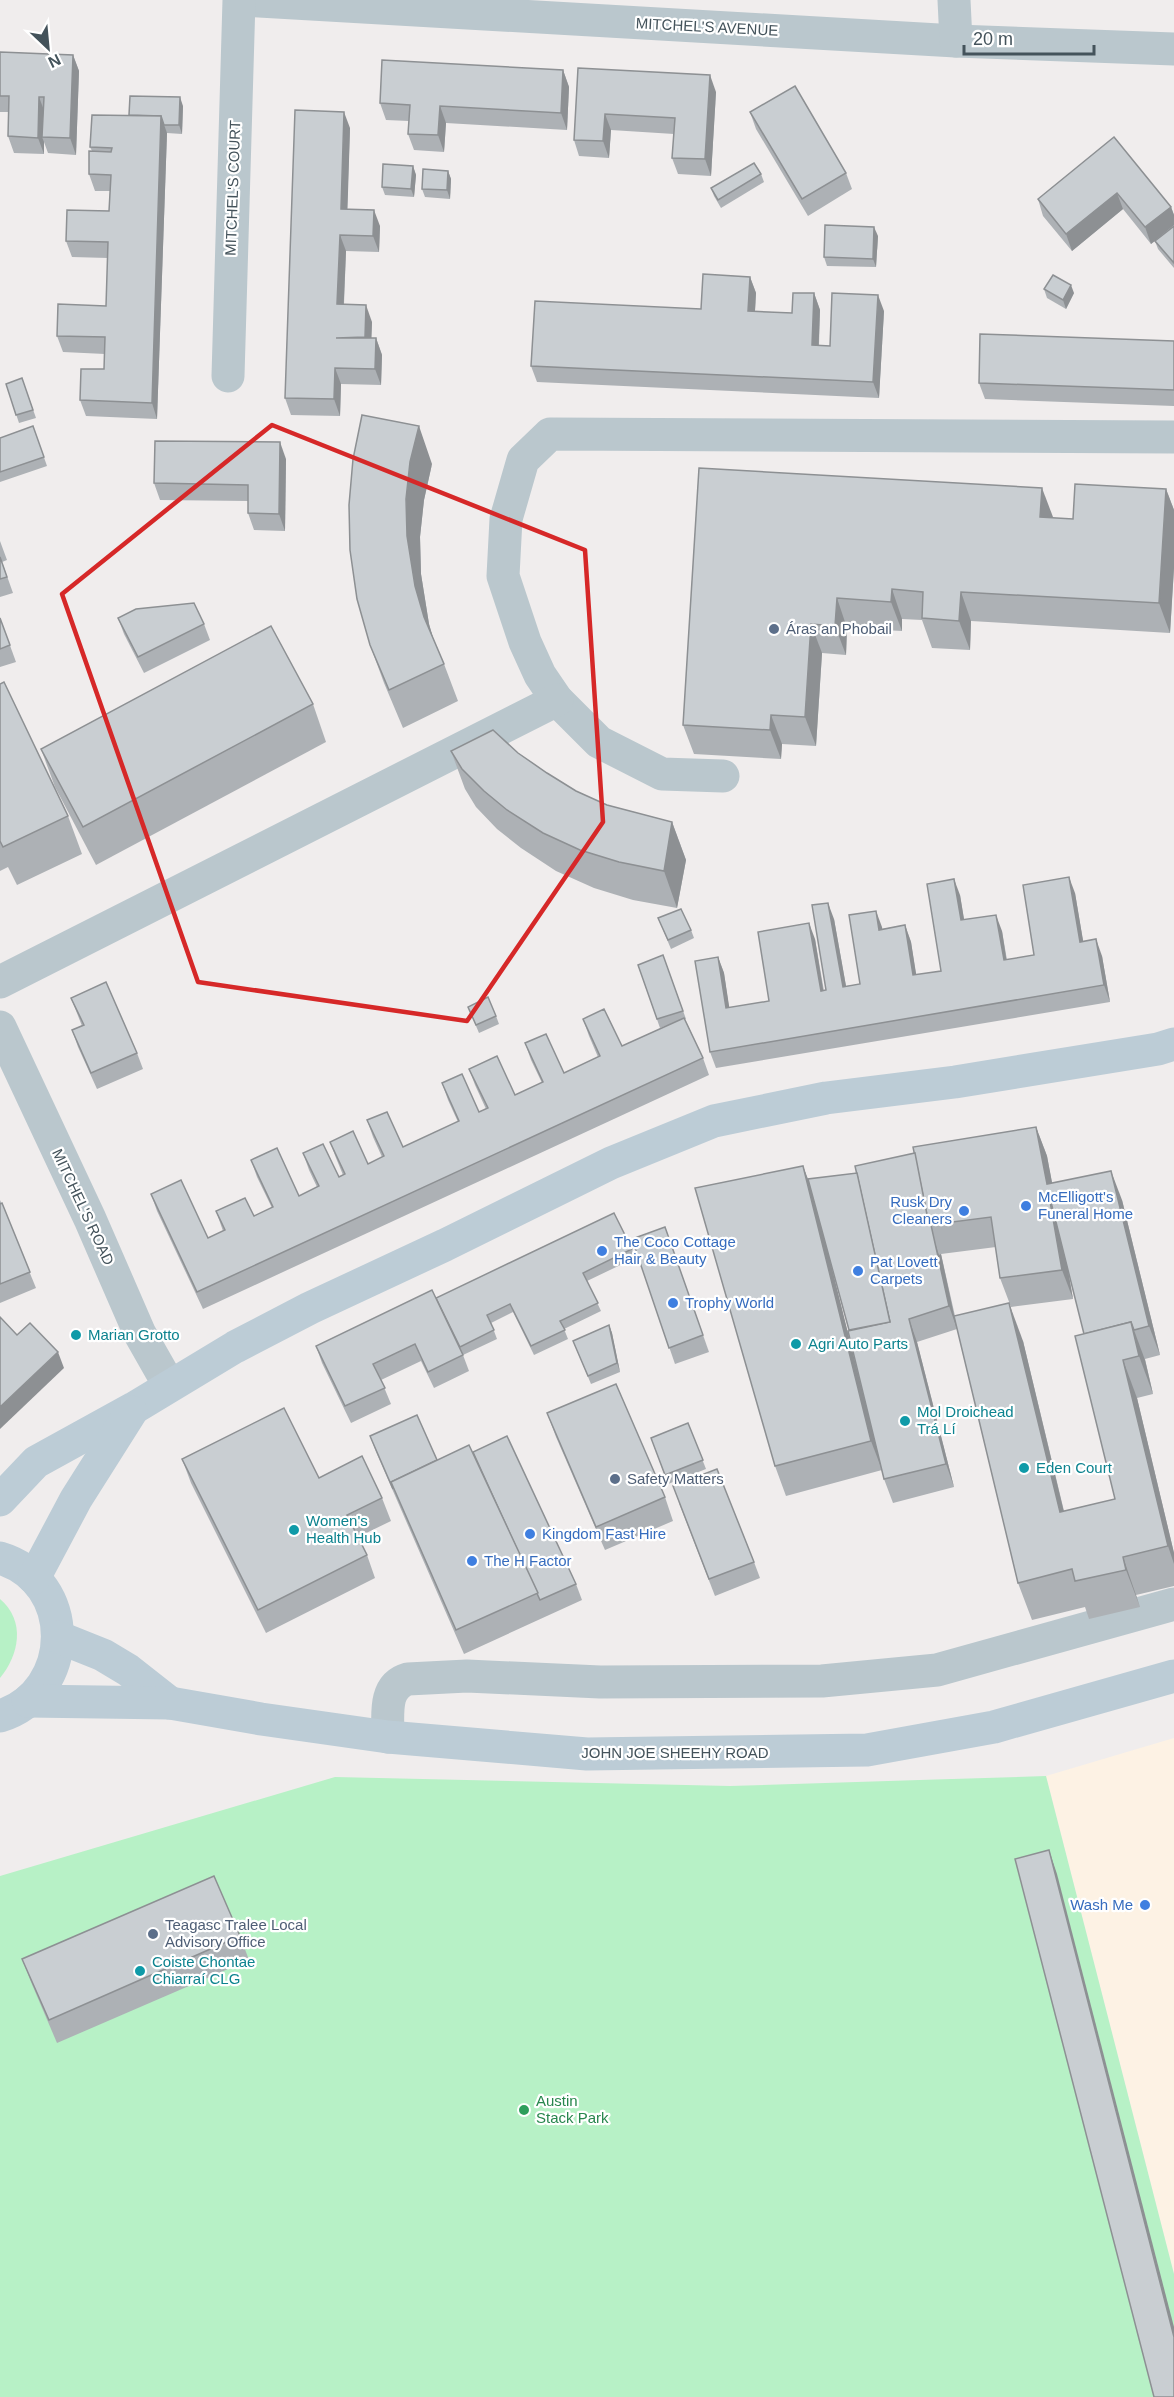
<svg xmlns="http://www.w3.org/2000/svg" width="1174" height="2397" font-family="Arial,sans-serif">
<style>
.commercial{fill:#fdf2e4}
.green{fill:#b7f1c6}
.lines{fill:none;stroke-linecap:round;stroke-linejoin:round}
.minor{stroke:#bac7cd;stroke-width:33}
.tertiary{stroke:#bac7cd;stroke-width:33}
.secondary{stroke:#bcccd6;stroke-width:33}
.wall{fill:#adb1b5;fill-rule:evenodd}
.shaded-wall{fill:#8d9093}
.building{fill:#c9ced2;stroke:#8d9093;stroke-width:1.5}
.marked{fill:none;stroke:#d62828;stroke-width:4.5;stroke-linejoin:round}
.service-dot{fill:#5c6f8a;stroke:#fff;stroke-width:2}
.shop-dot{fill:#3f7fe0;stroke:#fff;stroke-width:2}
.culture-dot{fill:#0f9aa8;stroke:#fff;stroke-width:2}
.leisure-dot{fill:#2e9e5b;stroke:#fff;stroke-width:2}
.labels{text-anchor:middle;stroke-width:4.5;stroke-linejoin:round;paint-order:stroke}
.street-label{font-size:15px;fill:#44535b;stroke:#fff}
.service-label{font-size:15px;fill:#4e5e75;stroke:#fff;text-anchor:start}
.shop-label{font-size:15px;fill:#366cbe;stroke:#fff;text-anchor:start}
.culture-label{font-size:15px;fill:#0d838f;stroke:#fff;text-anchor:start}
.leisure-label{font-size:15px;fill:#27864d;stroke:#fff;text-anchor:start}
</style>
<rect width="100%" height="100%" fill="#f0eded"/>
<path class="commercial" d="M1174,1738V2274L1046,1776Z"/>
<g class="green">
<path d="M0,1599C26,1621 19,1655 0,1678Z"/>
<path d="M1046,1776L1174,2274V2397H0V1876L335,1777L730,1786Z"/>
</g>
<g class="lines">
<g class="minor">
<path d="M240,0L956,41L1174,49"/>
<path d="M954,0L956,41"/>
<path d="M228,376L239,0"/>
<path d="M723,776L662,774L599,742L557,700L540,675L525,642L503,576L506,519L523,460L550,434L1174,437"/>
<path d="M0,982L557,700"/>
<path d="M388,1737C388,1716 383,1686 408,1679L467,1676L600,1682L822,1681L937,1670L1174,1604"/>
</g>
<path class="tertiary" d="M0,1027L90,1219L140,1334L169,1385"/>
<g class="secondary">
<path d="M0,1500L36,1462L134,1408L235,1347L310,1308L445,1245L611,1163L714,1121L826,1098L955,1082L1158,1049L1174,1044"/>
<path d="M0,1558C77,1581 76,1692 0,1716"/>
<path d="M34,1578L76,1499L131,1412"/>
<path d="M58,1637L103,1655L128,1670L170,1703"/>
<path d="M28,1701L170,1703L261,1719L388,1737L587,1754L867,1750L994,1727L1174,1676"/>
</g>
</g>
<g class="wall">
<path d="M0,52L73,55L79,71L76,155L48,153L44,142V154L14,153L8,136L9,112H0Z"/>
<path d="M578,68L716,92L711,176L678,174L672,158L674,134L611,130L609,158L579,156L574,140Z"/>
<path d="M563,70L569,87L567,130L446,123L444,152L414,150L408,134L409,121L386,120L380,103Z"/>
<path d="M183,106L182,134L167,133L157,419L86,416L80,400L104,369L105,354L63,352L57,336L106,306L108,258L72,257L66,241L109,211L110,191H95L89,174L92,151L90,147L129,115Z"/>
<path d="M750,112L846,173L852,189L808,216L756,129Z"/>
<path d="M350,128L347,209L380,226L379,252L346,251L344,304L372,322L371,338H376L382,355L381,385L341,384L340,416L291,415L285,398Z"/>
<path d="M1114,137L1171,207L1174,215V225L1155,241L1174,226V268L1158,249L1155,241L1151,244L1123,209L1072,251L1043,216L1038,199Z"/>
<path d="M413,166L416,175L414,197L385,195L382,187Z"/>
<path d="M448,171L451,179L450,199L425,197L422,189Z"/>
<path d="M761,174L764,182L721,208L714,196L711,188Z"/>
<path d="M878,236L876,267L827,266L824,257Z"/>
<path d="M750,277L756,293L755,311L792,313L814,293L820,310L819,345L830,346L884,311L879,398L537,382L531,366L701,309Z"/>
<path d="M1044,289L1074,293L1066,309L1047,298Z"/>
<path d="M1174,341V406L985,399L979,383Z"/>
<path d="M22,378L36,418L19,423L6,384Z"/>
<path d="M33,426L47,466L0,482V438Z"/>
<path d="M286,459L285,531L254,530L248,513V501L160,500L154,483Z"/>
<path d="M432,464L424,500L420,537L421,574L429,624L433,638L444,664L458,701L403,728L384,683L370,645Z"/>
<path d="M699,468L1053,518L1073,519L1166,489L1174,510V568L1170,633L971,621L970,650L932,648L922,620L902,619V631L847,628L846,655L822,653L816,746L782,744L781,759L694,754L683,725Z"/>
<path d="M0,541L7,560L2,562L13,593L0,597Z"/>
<path d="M0,618L16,662L0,667Z"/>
<path d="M118,618L204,624L210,640L144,673L124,634Z"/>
<path d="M0,684L68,816L82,854L17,885L8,867L0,871Z"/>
<path d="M313,704L326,742L96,865L55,787L41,749Z"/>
<path d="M451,751L518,753L547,773L576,791L607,805L672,822L686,860L677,908L633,900L594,888L556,871L521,848L497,829L476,807L465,789Z"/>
<path d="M1075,893L1083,941L1102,956L1110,1002L716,1068L710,1052L718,957L724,973L729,1008L769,1001L815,939L824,991L826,990L834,919L846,986L860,984L882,929L905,925L911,942L916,975L941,971L960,895L964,920L1002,931L1007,960L1034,955Z"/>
<path d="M658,918L691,930L694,938L671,949Z"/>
<path d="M663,955L686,1019H685L703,1058L709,1075L203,1309L157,1211L151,1194L208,1238L223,1231L216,1211L254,1216L272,1208L257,1177L251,1160L299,1196L317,1187L309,1170L303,1153L339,1177L343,1175L336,1158L330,1142L368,1164L382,1157L373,1137L367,1120L403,1147L458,1122L448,1100L442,1083L479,1112L486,1109L475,1085L469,1069L515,1095L542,1083L531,1060L525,1043L564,1073L598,1057L589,1036L583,1019L622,1046L668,1025L660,1028L638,965Z"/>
<path d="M71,998L137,1053L143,1069L97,1089L78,1047L72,1030L82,1026Z"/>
<path d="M468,1007L496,1016L499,1024L479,1033Z"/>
<path d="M1036,1127L1047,1156L1052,1183L1122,1200L1160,1355L1145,1359L1153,1394L1137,1398L1174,1553V1586L1136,1595L1140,1607L1089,1619L1085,1607L1032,1620L1018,1583L957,1329L917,1342L954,1487L893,1503L884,1479L849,1330L829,1258L882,1470L786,1496L775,1466L803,1166L808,1179L857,1173ZM996,1247L1000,1278L1011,1307L1073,1299L1067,1264L1084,1334L1115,1499L1064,1511L1023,1341L955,1316L941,1254Z"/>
<path d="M0,1200L36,1288L0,1303Z"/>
<path d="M665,1227L709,1352L675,1364L632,1239Z"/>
<path d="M632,1249L635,1258L587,1281L601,1311L564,1329L568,1339L534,1355L513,1312L491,1323L497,1339L463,1355L469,1371L434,1388L421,1361L381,1380L391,1404L351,1423L322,1363L316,1346L436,1298Z"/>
<path d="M609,1325L612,1333L620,1372L591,1384L573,1341Z"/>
<path d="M547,1413L665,1497L673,1521L605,1550L556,1437Z"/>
<path d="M688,1423L706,1469L668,1484L651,1438Z"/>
<path d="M370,1436L437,1460L473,1452L576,1584L582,1600L464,1654L376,1452Z"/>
<path d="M182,1459L319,1478L382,1498L391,1521L358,1537L367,1555L375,1578L266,1633L191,1483Z"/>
<path d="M679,1503L754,1562L760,1578L715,1596Z"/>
<path d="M240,1936L249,1960L57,2043L31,1982L22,1959Z"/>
</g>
<g class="shaded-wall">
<path d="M73,55L79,71L76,155L70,138Z"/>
<path d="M563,70L569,87L567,130L561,113Z"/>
<path d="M710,75L716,92L711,176L705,159Z"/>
<path d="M39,97L45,113L42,137L44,142V154L38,138Z"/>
<path d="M180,97L183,106L182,134L179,125Z"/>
<path d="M440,106L446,123L444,152L438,135Z"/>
<path d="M344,112L350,128L347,225L341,209Z"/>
<path d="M605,114L611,130L609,158L603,141Z"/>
<path d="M161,116L167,133L157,419L152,403Z"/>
<path d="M413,166L416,175L414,197L411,189Z"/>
<path d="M448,171L451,179L450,199L447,190Z"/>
<path d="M1117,193L1123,209L1072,251L1066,234Z"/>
<path d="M1171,207L1174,215V225L1151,244L1145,227Z"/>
<path d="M374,210L380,226L379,252L373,236Z"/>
<path d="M874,227L878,236L876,267L873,259Z"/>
<path d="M340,235L346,251L343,320L337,304Z"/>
<path d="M750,277L756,293L754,327L748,311Z"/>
<path d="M1071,285L1074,293L1066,309L1063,300Z"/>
<path d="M814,293L820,310L818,361L812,345Z"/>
<path d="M878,295L884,311L879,398L873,382Z"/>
<path d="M366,305L372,322L371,353L365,337Z"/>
<path d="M376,338L382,355L381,385L375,369Z"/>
<path d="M335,368L341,384L340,416L334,399Z"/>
<path d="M419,426L432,464L424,500L420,537L421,574L429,624L438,655L424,617L415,586L407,536L406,499L410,462Z"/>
<path d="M280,442L286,459L285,531L279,514Z"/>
<path d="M1042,488L1053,517L1051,546L1040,517Z"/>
<path d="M1166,489L1174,510V568L1170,633L1159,603Z"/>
<path d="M892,589L902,619V631L891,602Z"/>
<path d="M961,592L971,621L970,650L959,621Z"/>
<path d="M837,598L847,628L846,655L835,626Z"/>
<path d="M811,624L822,653L816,746L805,717Z"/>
<path d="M771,715L782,744L781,759L770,730Z"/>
<path d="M672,822L686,860L677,908L664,871Z"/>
<path d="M1069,877L1075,893L1086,958L1080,942Z"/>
<path d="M954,879L960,895L967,937L961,920Z"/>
<path d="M828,903L834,919L849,1003L843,987Z"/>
<path d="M876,911L882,927L885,946L879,930Z"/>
<path d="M996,915L1002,931L1009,977L1004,960Z"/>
<path d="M809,923L815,939L826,1008L821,991Z"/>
<path d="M905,925L911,942L919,992L913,975Z"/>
<path d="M1096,939L1102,956L1110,1002L1104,985Z"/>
<path d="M718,957L724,973L732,1025L726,1008Z"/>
<path d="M1036,1127L1047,1156L1058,1214L1047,1184Z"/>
<path d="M803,1166L814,1196L882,1470L871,1441Z"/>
<path d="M1111,1171L1122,1200L1160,1355L1149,1326Z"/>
<path d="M1048,1190L1059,1219L1073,1299L1062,1270Z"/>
<path d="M935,1243L939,1255L941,1254L957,1329L949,1306Z"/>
<path d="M1009,1303L1023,1341L1073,1550L1060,1512Z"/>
<path d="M909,1319L917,1342L954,1487L946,1464Z"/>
<path d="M1131,1322L1145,1360L1153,1394L1139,1356Z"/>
<path d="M609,1325L612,1333L620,1372L617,1363Z"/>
<path d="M58,1352L64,1368L0,1429V1407Z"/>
<path d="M1123,1360L1137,1398L1174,1553V1564L1168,1546Z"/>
<path d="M1123,1557L1136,1595L1140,1607L1126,1570Z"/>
<path d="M1049,1850L1057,1874L1174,2327V2337Z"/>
</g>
<g class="building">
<path d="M0,52L73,55L70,138L42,137L44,97H39L38,138L8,136L9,96H0Z"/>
<path d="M382,60L563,70L561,113L440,106L438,135L408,134L410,105L380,103Z"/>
<path d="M578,68L710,75L705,159L672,158L675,118L605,114L603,141L574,140Z"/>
<path d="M795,86L846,173L802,199L750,112Z"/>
<path d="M130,96L180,97L179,125H164L161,116L129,115Z"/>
<path d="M295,110L344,112L341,209L374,210L373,236L340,235L337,304L366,305L365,337L336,338H376L375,369L335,368L334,399L285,398Z"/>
<path d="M92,115L161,116L152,403L80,400L81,369H104L105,337L57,336L58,304L106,306L108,242L66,241L67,210L109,211L111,175L89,174V151L111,152L112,148L90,147Z"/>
<path d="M1114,137L1171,207L1145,227L1117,193L1066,234L1038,199Z"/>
<path d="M754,163L761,174L718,200L711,188Z"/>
<path d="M383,164L413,166L411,189L382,187Z"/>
<path d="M423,169L448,171L447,190L422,189Z"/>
<path d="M825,225L874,227L873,259L824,257Z"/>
<path d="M1174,226V263L1155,241Z"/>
<path d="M703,274L750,277L748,311L792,313L793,293H814L812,345L830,346L832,293L878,295L873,382L531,366L535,301L701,309Z"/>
<path d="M1053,275L1071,285L1063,300L1044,289Z"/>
<path d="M980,334L1174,341V390L979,383Z"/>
<path d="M22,378L33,410L16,415L6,384Z"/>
<path d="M362,415L419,426L410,462L406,499L407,536L415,586L424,617L444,664L389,690L370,645L357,599L350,550L349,505L353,459Z"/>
<path d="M33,426L44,457L0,472V438Z"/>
<path d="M155,441L280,442L279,514L248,513V485L154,483Z"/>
<path d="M699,468L1042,488L1040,517L1073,519L1075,484L1166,489L1159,603L961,592L959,621L922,618L923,592L892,589L891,602L837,598L835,626L811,624L805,717L771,715L770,730L683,725Z"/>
<path d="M0,557L7,577L0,579Z"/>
<path d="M194,603L204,624L138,657L118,618L136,609Z"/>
<path d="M0,618L10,645L0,649Z"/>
<path d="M271,626L313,704L83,827L41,749Z"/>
<path d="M4,682L68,816L3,847L0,841V684Z"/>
<path d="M493,730L518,753L547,773L576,791L607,805L672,822L664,871L619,862L580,850L543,833L507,810L484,791L462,769L451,751Z"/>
<path d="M1069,877L1080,942L1096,939L1104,985L710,1052L695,961L718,957L726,1008L769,1001L758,932L809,923L821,991L826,990L812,905L828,903L843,987L860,984L849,915L876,911L879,930L905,925L913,975L941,971L927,884L954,879L961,920L996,915L1004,960L1034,955L1023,885Z"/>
<path d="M681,909L691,930L668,940L658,918Z"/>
<path d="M663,955L683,1011L657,1019L638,965Z"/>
<path d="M106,982L137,1053L91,1073L72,1030L84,1025L71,998Z"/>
<path d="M488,997L496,1016L476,1025L468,1007Z"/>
<path d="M604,1009L622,1046L684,1018L703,1058L197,1292L151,1194L181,1180L208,1238L225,1230L216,1211L245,1198L254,1216L273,1207L251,1160L277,1148L299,1196L319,1186L303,1153L323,1144L339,1177L345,1174L330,1142L353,1131L368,1164L384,1156L367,1120L387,1112L403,1147L459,1121L442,1083L462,1074L479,1112L488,1108L469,1069L497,1056L515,1095L543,1082L525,1043L546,1034L564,1073L600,1056L583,1019Z"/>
<path d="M1036,1127L1047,1184L1111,1171L1149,1326L1134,1330L1131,1322L1084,1334L1048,1190L1062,1270L1000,1278L991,1217L929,1225L913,1147Z"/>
<path d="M915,1153L929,1225H931L949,1306L909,1319L946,1464L884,1479L848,1331L890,1322L855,1166Z"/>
<path d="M803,1166L871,1441L775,1466L695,1188Z"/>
<path d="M857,1173L890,1322L849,1330L808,1179Z"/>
<path d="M2,1203L30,1272L0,1284V1204Z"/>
<path d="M614,1213L632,1249L583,1273L598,1303L560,1321L565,1330L531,1346L510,1304L487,1315L494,1330L460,1347L436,1298Z"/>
<path d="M665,1227L703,1335L669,1348L632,1239Z"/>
<path d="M432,1290L463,1355L428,1372L415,1344L373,1364L385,1388L345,1406L316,1346Z"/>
<path d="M1009,1303L1060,1512L1115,1499L1075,1336L1131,1322L1139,1356L1123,1360L1168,1546L1123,1557L1126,1570L1075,1581L1072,1569L1018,1583L954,1316Z"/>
<path d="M0,1317L17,1335L30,1323L58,1352L0,1407Z"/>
<path d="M609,1325L617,1363L588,1376L573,1341Z"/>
<path d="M616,1384L665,1497L596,1527L547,1413Z"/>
<path d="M284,1408L319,1478L362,1456L382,1498L347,1515L367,1555L258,1610L182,1459Z"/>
<path d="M417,1415L437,1460L391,1482L393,1489L370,1436Z"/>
<path d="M688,1423L703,1460L665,1475L651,1438Z"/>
<path d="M507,1436L576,1584L540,1600L473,1452Z"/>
<path d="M469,1445L538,1593L456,1630L391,1482Z"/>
<path d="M717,1469L754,1562L709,1579L673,1486Z"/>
<path d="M1049,1850L1174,2337V2397H1154L1015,1859Z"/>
<path d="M214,1876L240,1936L49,2020L22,1959Z"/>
</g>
<path class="marked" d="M272,425L585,550L603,822L467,1021L198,982L62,594Z"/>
<g class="service-dot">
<circle cx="774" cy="629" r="6"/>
<circle cx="615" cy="1479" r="6"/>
<circle cx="153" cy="1934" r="6"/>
</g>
<g class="shop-dot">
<circle cx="1026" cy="1206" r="6"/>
<circle cx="964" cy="1211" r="6"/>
<circle cx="602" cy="1251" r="6"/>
<circle cx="858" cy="1271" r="6"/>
<circle cx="673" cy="1303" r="6"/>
<circle cx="530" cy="1534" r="6"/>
<circle cx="472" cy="1561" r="6"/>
<circle cx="1145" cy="1905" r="6"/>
</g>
<g class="culture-dot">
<circle cx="76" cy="1335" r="6"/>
<circle cx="796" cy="1344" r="6"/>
<circle cx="905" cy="1421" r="6"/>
<circle cx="1024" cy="1468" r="6"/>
<circle cx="294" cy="1530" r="6"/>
<circle cx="140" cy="1971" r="6"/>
</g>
<circle class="leisure-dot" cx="524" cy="2110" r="6"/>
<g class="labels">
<g class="street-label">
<text transform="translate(707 27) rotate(3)" y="5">MITCHEL'S AVENUE</text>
<text transform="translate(233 188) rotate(-88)" y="5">MITCHEL'S COURT</text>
<text transform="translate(83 1207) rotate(65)" y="5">MITCHEL'S ROAD</text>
<text x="675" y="1758">JOHN JOE SHEEHY ROAD</text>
</g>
<g class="service-label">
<text x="786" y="634">Áras an Phobail</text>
<text x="627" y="1484">Safety Matters</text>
<text x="165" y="1930">Teagasc Tralee Local<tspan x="165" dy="17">Advisory Office</tspan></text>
</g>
<g class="shop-label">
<text x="1038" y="1202">McElligott's<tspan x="1038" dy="17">Funeral Home</tspan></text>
<text x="952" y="1207" text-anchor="end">Rusk Dry<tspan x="952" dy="17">Cleaners</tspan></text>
<text x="614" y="1247">The Coco Cottage<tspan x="614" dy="17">Hair &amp; Beauty</tspan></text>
<text x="870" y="1267">Pat Lovett<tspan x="870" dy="17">Carpets</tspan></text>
<text x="685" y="1308">Trophy World</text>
<text x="542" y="1539">Kingdom Fast Hire</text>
<text x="484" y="1566">The H Factor</text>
<text x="1133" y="1910" text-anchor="end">Wash Me</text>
</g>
<g class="culture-label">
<text x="88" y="1340">Marian Grotto</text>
<text x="808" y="1349">Agri Auto Parts</text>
<text x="917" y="1417">Mol Droichead<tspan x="917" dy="17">Trá Lí</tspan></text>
<text x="1036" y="1473">Eden Court</text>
<text x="306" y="1526">Women's<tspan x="306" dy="17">Health Hub</tspan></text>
<text x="152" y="1967">Coiste Chontae<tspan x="152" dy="17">Chiarraí CLG</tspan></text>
</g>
<g class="leisure-label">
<text x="536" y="2106">Austin<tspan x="536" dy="17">Stack Park</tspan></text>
</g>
</g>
<g transform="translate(48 48) rotate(154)" stroke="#ffffff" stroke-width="4.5" paint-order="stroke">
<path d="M0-4.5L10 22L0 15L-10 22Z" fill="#44535b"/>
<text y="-9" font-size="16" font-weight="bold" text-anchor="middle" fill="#44535b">N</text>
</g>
<path d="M964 45v9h130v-9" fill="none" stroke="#44535b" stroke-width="3"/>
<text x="973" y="45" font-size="18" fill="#44535b" stroke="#ffffff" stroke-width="4.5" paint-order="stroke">20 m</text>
</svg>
